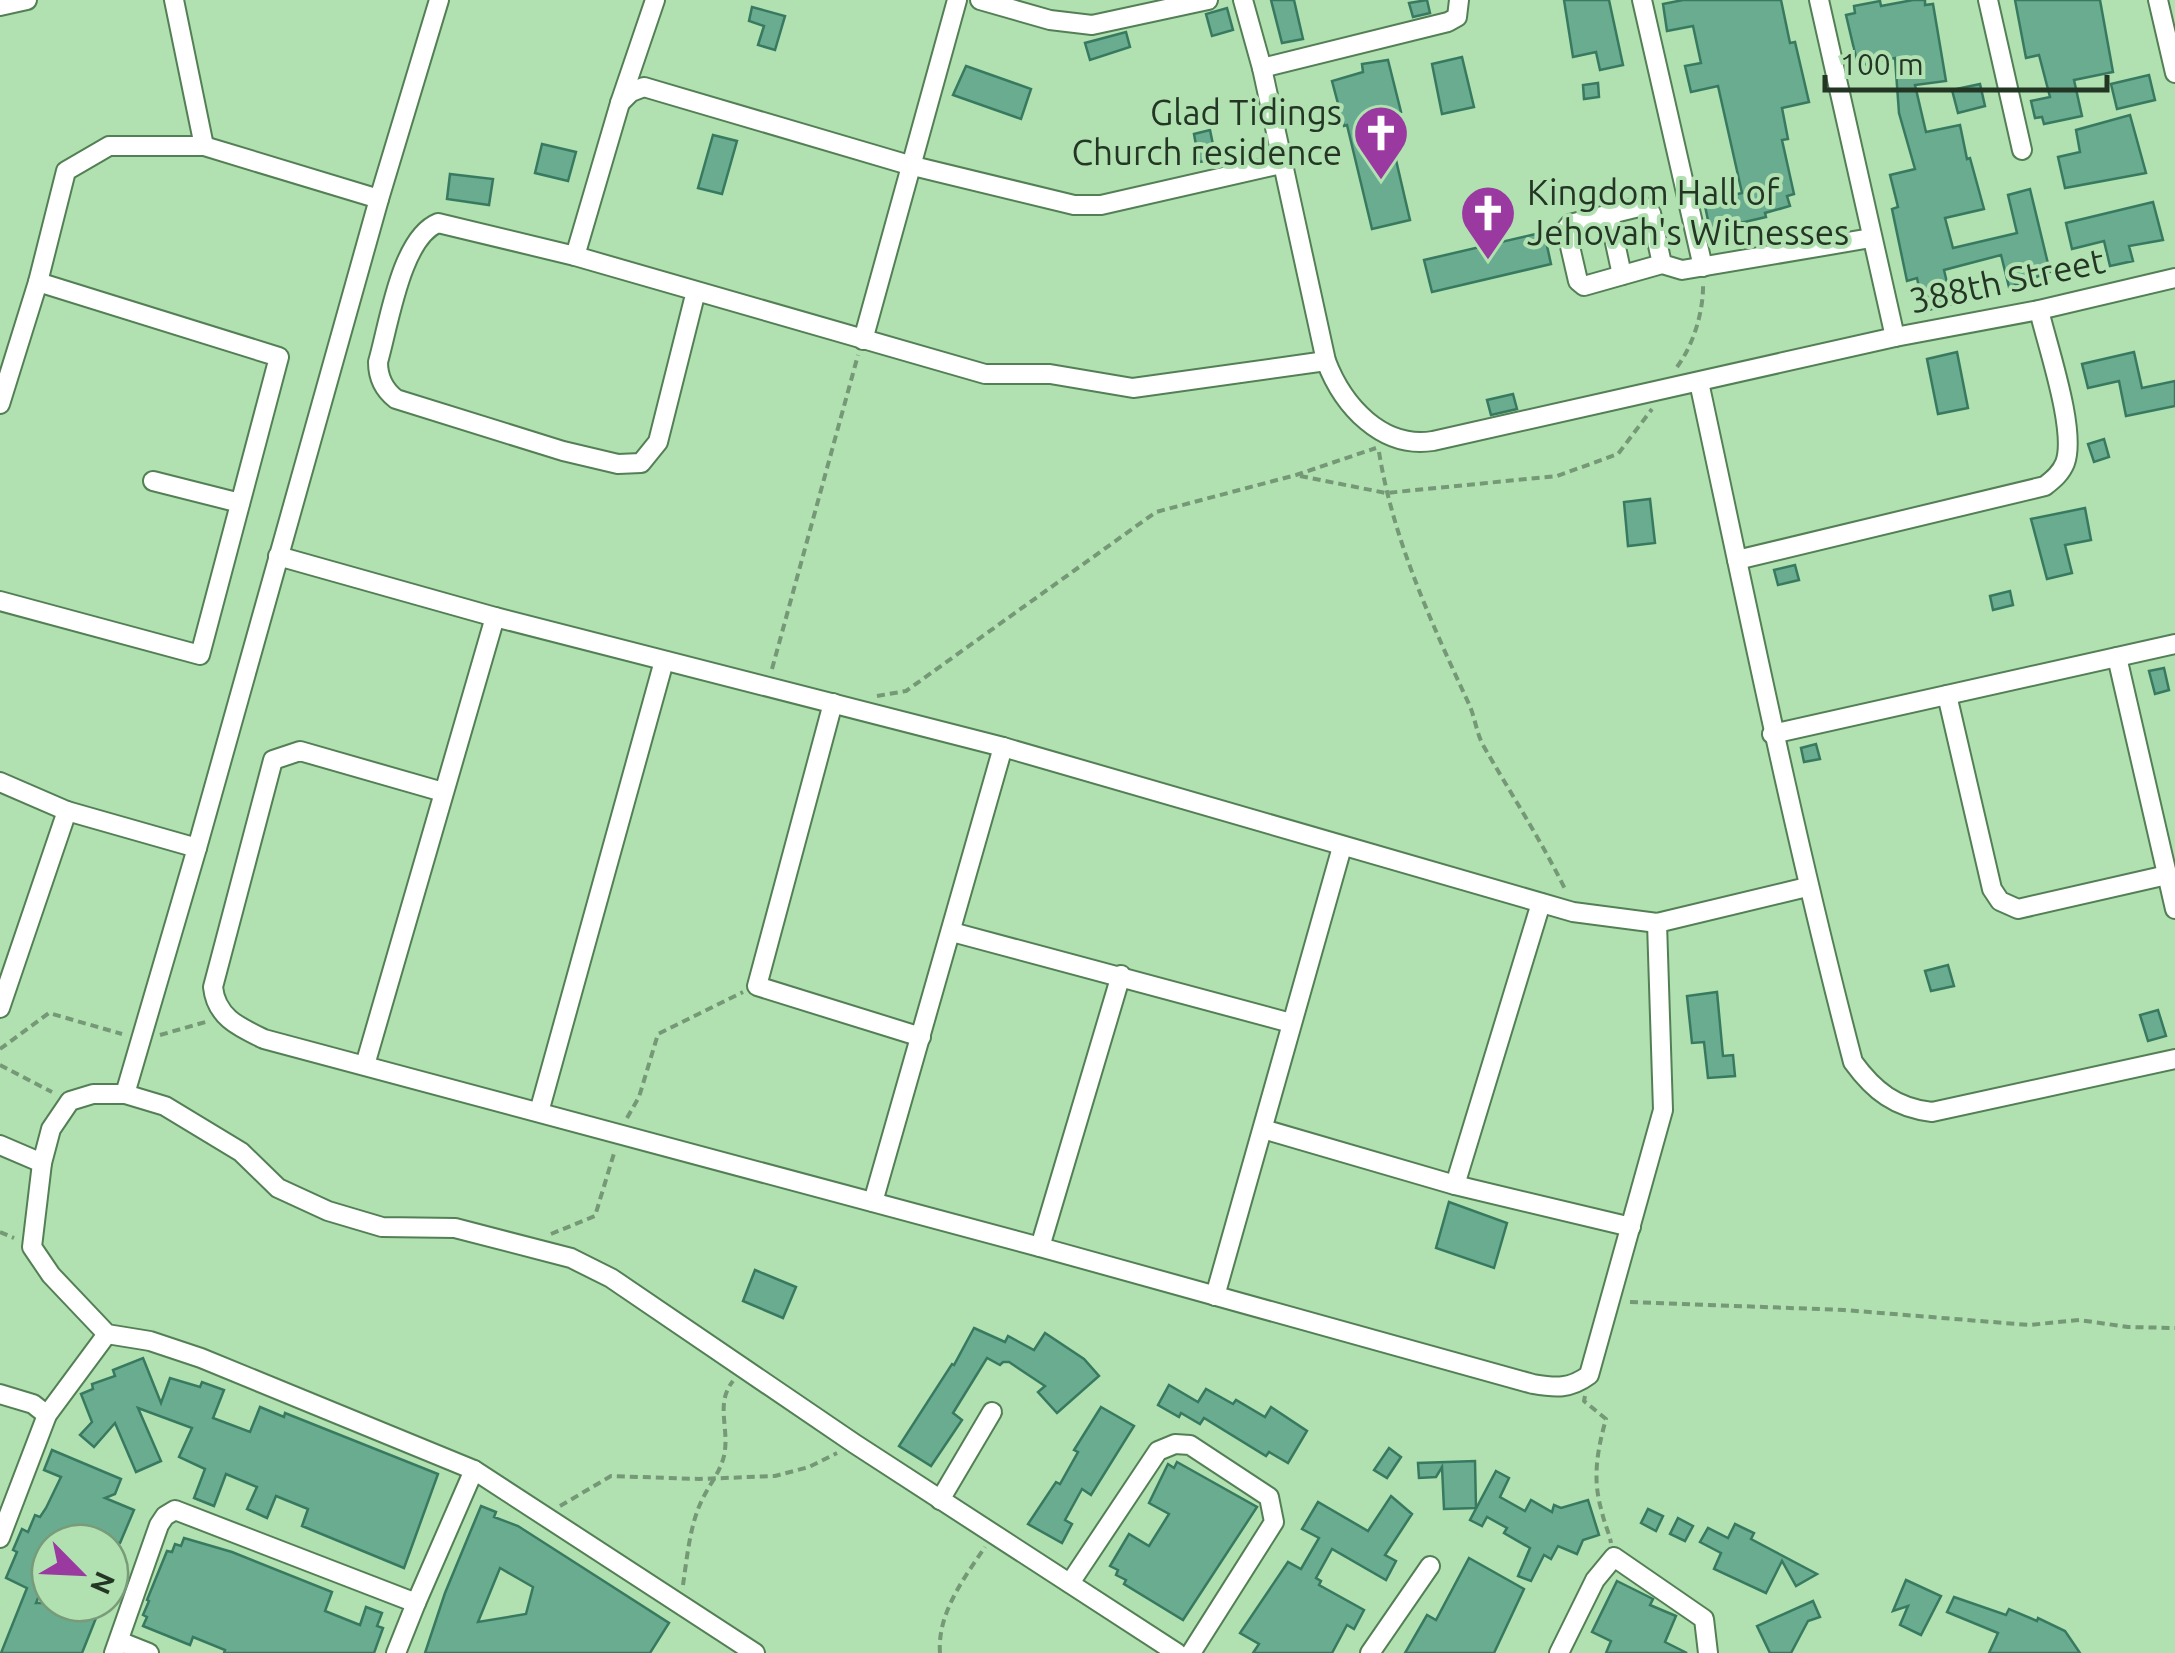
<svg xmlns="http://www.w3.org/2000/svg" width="2175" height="1653" font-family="Ubuntu,sans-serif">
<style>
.building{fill:#6aac90;stroke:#387a60;stroke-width:2.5;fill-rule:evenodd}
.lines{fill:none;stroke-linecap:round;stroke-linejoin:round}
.minor-casing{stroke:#537f55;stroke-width:22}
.path{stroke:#759876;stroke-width:4;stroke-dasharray:8 5;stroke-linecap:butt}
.minor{stroke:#fff;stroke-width:18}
.labels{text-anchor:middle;stroke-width:8;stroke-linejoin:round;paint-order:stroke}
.poi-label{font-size:35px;fill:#233624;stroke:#b1e0b1;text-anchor:end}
.street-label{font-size:35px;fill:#233624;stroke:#b1e0b1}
</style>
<rect width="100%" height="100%" fill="#b1e0b1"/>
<g class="building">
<path d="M1271,0H1294L1303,39L1282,43Z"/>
<path d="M1427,0L1430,13L1413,17L1409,3Z"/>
<path d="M1564,0H1609L1623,65L1600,70L1596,52L1573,57Z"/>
<path d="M1683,0H1781L1790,43L1795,42L1809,102L1782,108L1788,139L1782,140L1794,194L1787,196L1790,206L1765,213L1766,217L1710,230L1704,201L1742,193L1718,86L1691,92L1685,66L1701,63L1693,26L1667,31L1663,4Z"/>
<path d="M1913,0H1925V5L1933,4L1946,81L1915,85L1926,132L1960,125L1967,159L1970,158L1984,209L1945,218L1953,248L2017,233L2008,195L2030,189L2050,272L2009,287L2001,255L1944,270L1952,304L1924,311L1917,278L1907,281L1892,209L1898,207L1890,175L1915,169L1899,113L1895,58L1858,66L1846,15L1855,13L1854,6L1880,1L1881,6Z"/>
<path d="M2015,0H2100L2113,72L2074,80L2082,116L2044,124L2042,117L2035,118L2031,101L2050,97L2039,55L2026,58Z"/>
<path d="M752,7L785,16L775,50L758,45L764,26L749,21Z"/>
<path d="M1227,8L1233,30L1212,36L1206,14Z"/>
<path d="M1126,32L1130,47L1090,60L1085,43Z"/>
<path d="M1462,57L1474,107L1442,114L1432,64Z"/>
<path d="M1388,60L1401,112L1386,117L1410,220L1372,229L1347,125L1344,126L1332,81L1363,72L1362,64Z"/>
<path d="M966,66L1031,89L1021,119L953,95Z"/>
<path d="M2149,75L2155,100L2117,109L2111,84Z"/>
<path d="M1598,83L1599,97L1584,99L1583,85Z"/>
<path d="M1980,84L1985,106L1958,113L1952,90Z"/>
<path d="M2130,115L2146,173L2065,188L2058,157L2080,152L2076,130Z"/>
<path d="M1210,130L1216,159L1199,162L1194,134Z"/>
<path d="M713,135L737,141L722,194L698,188Z"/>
<path d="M542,144L576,152L568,181L535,173Z"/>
<path d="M450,174L493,179L489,205L447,199Z"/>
<path d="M2153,202L2163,240L2129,246L2133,261L2110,266L2104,241L2072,249L2066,223Z"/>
<path d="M1544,232L1551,264L1432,292L1424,260Z"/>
<path d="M1957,352L1968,408L1938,414L1927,359Z"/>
<path d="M2134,352L2142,388L2175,381V406L2126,416L2119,381L2088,388L2082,364Z"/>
<path d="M1513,394L1517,409L1491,415L1487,400Z"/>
<path d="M2104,439L2109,457L2094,462L2088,444Z"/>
<path d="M1650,499L1655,543L1628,546L1624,502Z"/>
<path d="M2085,508L2091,540L2065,545L2072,573L2047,579L2031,519Z"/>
<path d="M1795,565L1799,580L1778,585L1774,570Z"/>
<path d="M2010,591L2013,605L1993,610L1990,596Z"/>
<path d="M2164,668L2169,690L2155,694L2149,671Z"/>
<path d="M1816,744L1820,759L1804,762L1801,748Z"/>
<path d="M1948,965L1954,986L1931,991L1925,971Z"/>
<path d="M1717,992L1723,1056L1733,1055L1735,1076L1708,1078L1704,1042L1692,1043L1687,996Z"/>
<path d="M2158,1010L2166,1036L2148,1041L2140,1015Z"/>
<path d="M1449,1202L1507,1223L1494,1268L1436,1248Z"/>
<path d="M755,1270L796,1287L783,1318L743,1301Z"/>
<path d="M974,1328L1005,1342L1008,1336L1034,1350L1045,1333L1084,1359L1099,1376L1057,1413L1038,1392L1045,1386L1009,1362H1003L1000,1365L987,1358L953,1413L962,1420L931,1466L899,1446L952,1364L954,1365Z"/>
<path d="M143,1358L161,1403L170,1378L200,1387L202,1382L224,1390L213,1418L250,1432L260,1407L284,1417L285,1413L438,1474L404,1568L302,1526L308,1509L276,1496L267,1518L247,1509L257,1487L226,1474L214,1506L194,1498L205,1469L179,1457L192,1428L138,1408L161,1461L136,1472L115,1423L94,1447L80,1435L92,1422L81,1394L93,1389L92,1384L115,1376L113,1370Z"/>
<path d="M1169,1385L1198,1402L1206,1389L1233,1404L1236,1400L1265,1417L1271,1407L1307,1431L1288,1463L1269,1452L1266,1456L1204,1418L1200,1424L1181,1413L1179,1417L1158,1405Z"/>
<path d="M1101,1407L1134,1426L1091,1495L1082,1489L1065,1520L1072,1524L1062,1543L1028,1524L1056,1482L1060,1484L1078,1452L1074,1450Z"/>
<path d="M1389,1448L1401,1457L1387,1478L1374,1470Z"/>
<path d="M52,1450L121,1479L115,1494L105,1498L134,1510L120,1543H50V1569L36,1603H102L82,1653H1L27,1588L6,1578L17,1552L13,1550L22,1529L28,1532L35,1515L40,1517L46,1508L61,1477L44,1470Z"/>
<path d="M1475,1461L1476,1508L1444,1509L1442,1467L1436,1477L1419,1478L1418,1463Z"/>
<path d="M1177,1462L1257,1507L1183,1620L1124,1584L1126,1580L1116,1575L1118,1570L1110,1566L1129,1534L1149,1546L1169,1514L1149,1503L1168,1464L1174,1468Z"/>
<path d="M1496,1471L1509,1478L1500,1497L1525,1511L1531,1500L1552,1512L1554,1505L1561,1508L1588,1500L1599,1535L1583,1540L1577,1554L1558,1546L1551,1559L1544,1555L1531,1581L1518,1576L1530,1548L1504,1533L1507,1528L1487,1517L1482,1526L1470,1520Z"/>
<path d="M1391,1496L1412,1514L1385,1555L1396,1561L1386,1580L1332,1549L1316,1578L1321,1581L1319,1585L1364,1610L1354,1629L1347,1625L1332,1653H1253L1259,1644L1240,1633L1288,1562L1301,1569L1319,1538L1302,1529L1318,1502L1368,1531Z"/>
<path d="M481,1506L496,1512L494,1517L518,1526L669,1623L650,1653H425L445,1593ZM500,1568L533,1587L526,1614L478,1622Z"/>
<path d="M1648,1509L1663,1516L1656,1531L1641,1523Z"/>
<path d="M1678,1518L1693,1526L1685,1541L1670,1534Z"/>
<path d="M1735,1524L1754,1533L1751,1539L1817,1574L1796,1586L1782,1561L1766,1593L1714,1569L1721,1553L1700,1542L1708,1528L1728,1538Z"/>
<path d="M184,1538L232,1552L332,1592L325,1611L360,1625L366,1607L382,1613L377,1626L383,1628L374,1653H224L225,1650L193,1637L190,1645L143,1626L147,1617L143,1615L149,1601L147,1600L167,1551L172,1552L175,1544L181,1546Z"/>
<path d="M1469,1558L1524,1589L1494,1653H1405L1427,1615L1436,1620Z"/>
<path d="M1906,1580L1941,1596L1921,1635L1900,1625L1908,1606L1893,1611Z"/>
<path d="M1617,1581L1653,1599L1650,1605L1676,1616L1665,1642L1687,1653H1606L1611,1641L1592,1632Z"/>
<path d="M1954,1597L2006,1615L2009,1609L2037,1621L2038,1618L2065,1631L2080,1653H1989L1998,1633L1947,1612Z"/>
<path d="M1813,1601L1820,1617L1808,1621L1791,1653H1770L1757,1626Z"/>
</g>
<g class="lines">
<g class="minor-casing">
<g id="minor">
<path d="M174,0L204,146"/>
<path d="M980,0L1050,20L1092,25L1208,0"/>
<path d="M1243,0L1262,68L1326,361C1343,406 1382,449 1433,441L1895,337L2039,310L2175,278"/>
<path d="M1642,0L1703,267"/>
<path d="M1819,0L1895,337"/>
<path d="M1988,0L2022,150"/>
<path d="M2158,0L2175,73"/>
<path d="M0,6L27,0"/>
<path d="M1262,68L1448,22L1457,17L1459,0"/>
<path d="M620,103L631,92L644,87L909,165L1074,205H1101L1281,164"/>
<path d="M1609,215L1622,275"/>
<path d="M575,256L620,103L655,0"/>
<path d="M1662,264L1651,213L1643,206L1570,224L1566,229L1578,281L1584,286L1662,264L1682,270L1871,238"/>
<path d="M696,291L658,442L641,463L618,464L563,451L396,399C383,389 378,377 378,362C389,324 401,238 438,223L575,256L985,374H1050L1133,388L1326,361"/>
<path d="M863,340L957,0"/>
<path d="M1699,382C1748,610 1794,837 1853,1062C1874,1091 1896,1108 1932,1112L2175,1059"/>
<path d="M0,404L38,282L66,171L109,146H204L379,199"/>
<path d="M153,481L240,503"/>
<path d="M278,556L495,617L1003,747L1573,912L1657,923L1807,887"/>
<path d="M1737,560L2045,486C2054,479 2061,473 2065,463C2077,431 2047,345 2039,310"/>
<path d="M0,601L200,655L279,357L38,282"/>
<path d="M2117,657L2175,909"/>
<path d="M1947,695L1992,889L2000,901L2018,909L2167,875"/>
<path d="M833,703L757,986L921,1037"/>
<path d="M1772,734L2175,644"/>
<path d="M0,782L67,811L197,848"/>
<path d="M443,792L300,751L273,760L213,987C216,1017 239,1027 264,1039L1040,1247L1533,1384C1556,1388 1570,1389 1589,1375L1663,1110L1657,923"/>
<path d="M952,932L1291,1023"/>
<path d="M0,1008L67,811"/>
<path d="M365,1065L495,617"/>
<path d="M125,1094L197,848L379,199L439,0"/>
<path d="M539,1112L664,661"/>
<path d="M1263,1129L1455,1185L1631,1227"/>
<path d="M0,1145L42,1163"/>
<path d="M1455,1185L1541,903"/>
<path d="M873,1202L1003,747"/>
<path d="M1040,1247L1121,975"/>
<path d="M1215,1296L1342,847"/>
<path d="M0,1394L33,1404L47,1415"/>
<path d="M940,1500L992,1412"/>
<path d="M0,1538L47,1415L107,1334"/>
<path d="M1070,1583L1158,1451L1175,1444L1190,1445L1269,1497L1274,1522L1191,1653"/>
<path d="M416,1603L474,1470"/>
<path d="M119,1641L149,1653"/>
<path d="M114,1653L159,1525L165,1516L175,1510L416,1603L396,1653"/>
<path d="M755,1653L474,1470L201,1358L150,1341L107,1334L51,1275L32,1247L42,1163L51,1129L70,1101L93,1094H125L165,1106L241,1152L278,1188L328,1211L382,1227L455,1228L571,1258L611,1278L855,1444L1177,1653"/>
<path d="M1370,1653L1430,1566"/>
<path d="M1559,1653L1595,1580L1614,1557L1704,1619L1708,1653"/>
</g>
</g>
<g class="path">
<path d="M1677,367C1694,344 1704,310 1703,282"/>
<path d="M1379,452C1393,539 1431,622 1468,702C1475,716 1476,732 1483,745C1511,794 1541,840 1566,891"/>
<path d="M1300,476L1386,493L1557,476L1618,454L1652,409"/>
<path d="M772,669L858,355"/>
<path d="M877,696L906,691L1156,512L1296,475L1376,448"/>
<path d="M160,1035L209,1021"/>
<path d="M0,1049L49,1013L122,1034"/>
<path d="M0,1065L52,1092"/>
<path d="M627,1118L639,1097L658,1034L743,992"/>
<path d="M0,1232L14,1238"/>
<path d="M551,1234L595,1216L615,1150"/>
<path d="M1630,1302L1844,1310L2029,1325L2079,1320L2128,1327L2175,1328"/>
<path d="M1585,1396L1584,1401L1606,1419C1597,1451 1592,1480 1602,1512C1604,1523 1609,1532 1611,1543"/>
<path d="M560,1506L611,1476L699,1479L775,1476L809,1467L837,1453"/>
<path d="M683,1585C687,1558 690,1524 702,1500C710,1483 723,1469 725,1450C728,1425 716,1402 733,1381"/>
<path d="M940,1653C937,1614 964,1578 985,1547"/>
</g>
<use href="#minor" class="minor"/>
</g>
<defs>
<g id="church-pin" transform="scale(2.875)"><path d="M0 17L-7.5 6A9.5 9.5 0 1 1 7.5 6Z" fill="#9a39a0" stroke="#b1e0b1"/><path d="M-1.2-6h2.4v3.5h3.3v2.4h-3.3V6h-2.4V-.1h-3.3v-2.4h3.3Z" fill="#fff"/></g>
</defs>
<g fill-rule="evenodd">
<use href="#church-pin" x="1381" y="133"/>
<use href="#church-pin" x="1488" y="213"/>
</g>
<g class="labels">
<g class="poi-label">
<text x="1342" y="125">Glad Tidings<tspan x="1342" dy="40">Church residence</tspan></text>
<text x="1527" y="205" text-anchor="start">Kingdom Hall of<tspan x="1527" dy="40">Jehovah's Witnesses</tspan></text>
</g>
<g class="street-label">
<text transform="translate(2007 281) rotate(-12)" y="12">388th Street</text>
</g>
</g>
<g transform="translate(80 1573) rotate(114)"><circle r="48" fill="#b1e0b1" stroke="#789c79" stroke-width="2.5"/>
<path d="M0-8L18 38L0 25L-18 38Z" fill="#9a39a0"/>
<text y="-15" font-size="28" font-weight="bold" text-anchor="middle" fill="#233624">N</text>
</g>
<path d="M1825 75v15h282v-15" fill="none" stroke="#233624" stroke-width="5"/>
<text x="1840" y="75" font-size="30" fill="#233624" stroke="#b1e0b1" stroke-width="8" paint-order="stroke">100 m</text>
</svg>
